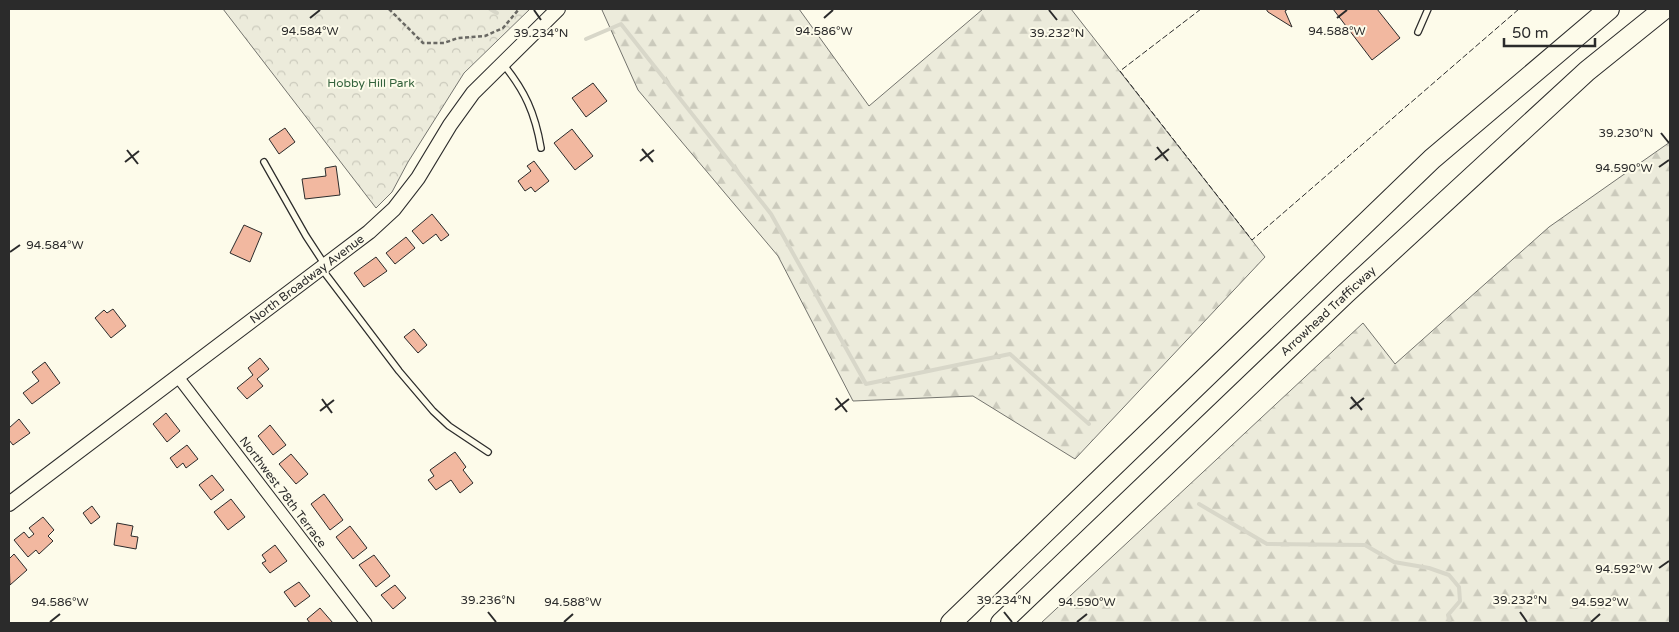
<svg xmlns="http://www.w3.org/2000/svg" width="1679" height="632" font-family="'Varela Round',sans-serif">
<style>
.forest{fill:url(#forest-firs);stroke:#74746e}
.park{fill:url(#park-crowns);stroke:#74746e}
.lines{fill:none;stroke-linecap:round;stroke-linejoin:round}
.stream{stroke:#d8d7c9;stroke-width:4}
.building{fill:#f2b8a0;stroke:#2b2b2b}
.service-casing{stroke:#2b2b2b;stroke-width:8}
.minor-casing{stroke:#2b2b2b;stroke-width:13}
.tertiary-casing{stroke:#2b2b2b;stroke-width:16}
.motorway-casing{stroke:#2b2b2b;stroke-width:22}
.path{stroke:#6a6964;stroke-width:2.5;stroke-dasharray:4 2.5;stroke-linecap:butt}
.service{stroke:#fdfbea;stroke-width:5.5}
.minor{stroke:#fdfbea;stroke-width:11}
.tertiary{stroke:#fdfbea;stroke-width:14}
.motorway{stroke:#fdfbea;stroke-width:20}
.fence{stroke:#2b2b2b;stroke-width:1;stroke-dasharray:6 2.5;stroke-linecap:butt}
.ticks{fill:none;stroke:#2b2b2b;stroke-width:2}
.labels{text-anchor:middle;stroke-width:4;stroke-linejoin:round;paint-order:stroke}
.park-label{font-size:12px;fill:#34623c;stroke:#fdfbea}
.street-label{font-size:12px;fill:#2b2b2b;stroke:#fdfbea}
.ticks-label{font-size:12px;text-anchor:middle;fill:#2b2b2b;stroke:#fdfbea;stroke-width:4;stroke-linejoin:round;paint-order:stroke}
</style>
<defs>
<pattern id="forest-firs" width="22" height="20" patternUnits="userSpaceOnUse" patternTransform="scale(1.25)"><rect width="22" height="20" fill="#ecebdb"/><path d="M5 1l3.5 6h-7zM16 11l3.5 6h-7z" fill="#cbcabc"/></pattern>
<pattern id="park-crowns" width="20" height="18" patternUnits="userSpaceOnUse" patternTransform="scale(1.25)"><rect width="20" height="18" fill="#ecebdb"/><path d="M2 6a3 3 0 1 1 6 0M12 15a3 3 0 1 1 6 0" fill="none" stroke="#cbcabc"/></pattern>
</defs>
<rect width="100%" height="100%" fill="#fdfbea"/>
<g class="forest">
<path d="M604,9H799L869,106L983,9H1071L1265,257L1075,459L973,396L853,401L778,256L638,90L602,10Z"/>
<path d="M1670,142V623H1041L1363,323L1395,364L1549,227Z"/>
</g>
<path class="park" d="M223,9H530L464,73L408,162L392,192L376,208Z"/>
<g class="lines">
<g class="stream">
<path d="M490,9L497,13"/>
<path d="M586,39L621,24L771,214L866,384L1010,354L1089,424"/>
<path d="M1199,504L1267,544L1365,545L1394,562L1429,568L1449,575L1459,587L1460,601L1448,615L1450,623"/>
</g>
</g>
<g class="building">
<path d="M1266,9H1288L1285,11L1292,27L1268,12Z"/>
<path d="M1333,9H1377L1400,38L1372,60Z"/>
<path d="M593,83L607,101L586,117L572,98Z"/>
<path d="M285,128L295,142L279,154L269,139Z"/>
<path d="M572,129L593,156L575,170L554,143Z"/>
<path d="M534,161L549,181L535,192L531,187L525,191L518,181L531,171L527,166Z"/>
<path d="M336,166L340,195L305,199L302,179L326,176L325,168Z"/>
<path d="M432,214L449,235L441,241L436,234L423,244L412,231Z"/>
<path d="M244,225L262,233L250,262L230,253Z"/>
<path d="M406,237L415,248L395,264L386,253Z"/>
<path d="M376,257L387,271L364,287L354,273Z"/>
<path d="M113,309L126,326L111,338L95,318L104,310L107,313Z"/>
<path d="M414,329L427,345L418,353L404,337Z"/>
<path d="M260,358L269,369L257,379L263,386L247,399L237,388L253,375L248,368Z"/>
<path d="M45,362L60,383L32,404L23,393L39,381L32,372Z"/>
<path d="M166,413L180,431L167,442L153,424Z"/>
<path d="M19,419L30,433L13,445L9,440V428Z"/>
<path d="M270,425L286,445L273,455L258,436Z"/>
<path d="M187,445L198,459L186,468L183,463L177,468L170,458Z"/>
<path d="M455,452L466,467L463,470L473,483L460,493L451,480L436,490L428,480L434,476L430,470Z"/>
<path d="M291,454L308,474L296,484L279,464Z"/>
<path d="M212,475L224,490L211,500L199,485Z"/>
<path d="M324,494L343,520L330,530L311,504Z"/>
<path d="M231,499L245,517L228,530L214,512Z"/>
<path d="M92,506L100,517L91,524L83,513Z"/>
<path d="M43,517L54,530L48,536L53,541L39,554L36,550L28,557L14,540L24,532L29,538L34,534L29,528Z"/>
<path d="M117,523L133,526L131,536L138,537L136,549L114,545Z"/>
<path d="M350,526L367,548L353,559L336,537Z"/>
<path d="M275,545L287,561L270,573L262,563L266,561L262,555Z"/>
<path d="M14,554L27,570L10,585L9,559Z"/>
<path d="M374,555L390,576L376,587L359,565Z"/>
<path d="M299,582L310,596L295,607L284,592Z"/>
<path d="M395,585L406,598L393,609L381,595Z"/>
<path d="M320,608L333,623H310L307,619Z"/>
</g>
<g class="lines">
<g class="service-casing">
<g id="service">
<path d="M1418,32L1428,9"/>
<path d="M503,64C525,91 535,113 541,148"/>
<path d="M264,162L306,236L325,265"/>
<path d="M321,268L399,371L433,411L449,426L488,452"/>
</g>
</g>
<g class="minor-casing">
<path id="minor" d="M178,377L366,623"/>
</g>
<g class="tertiary-casing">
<path id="tertiary" d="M9,504L369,232L394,209L418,178L450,125L473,93L558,9"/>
</g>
<g class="motorway-casing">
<g id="motorway">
<path d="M951,623L1432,159L1609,9"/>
<path d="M1001,623L1345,294L1587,71L1664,9"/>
</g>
</g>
<path class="path" d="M389,9L423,43H444L458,38L485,36L503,28L519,9"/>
<use href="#service" class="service"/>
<use href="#minor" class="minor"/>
<use href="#tertiary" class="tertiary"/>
<use href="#motorway" class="motorway"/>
<path class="fence" d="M1201,9L1120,71L1252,240L1519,9"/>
</g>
<path class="ticks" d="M534,10L541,20M1049,10L1057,20M310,18L320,10M824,18L833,10M1337,18L1347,10M1661,133L1669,143M1157,147L1168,161M642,149L653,162M127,150L138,164M1155,160L1169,149M640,161L654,150M125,162L139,151M1659,167L1669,160M10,252L20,245M1351,397L1362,410M836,398L847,412M322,399L332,413M1350,409L1364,398M835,410L849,399M320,411L334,400M1659,568L1669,561M488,612L496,622M1004,612L1012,622M1520,612L1527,622M50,622L60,614M564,622L573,614M1077,622L1087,614M1591,622L1600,614"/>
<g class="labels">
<g class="park-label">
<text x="371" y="87">Hobby Hill Park</text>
</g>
<g class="street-label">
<text transform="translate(307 279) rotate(-37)" y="4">North Broadway Avenue</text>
<text transform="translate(1328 311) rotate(-43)" y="4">Arrowhead Trafficway</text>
<text transform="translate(283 492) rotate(53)" y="4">Northwest 78th Terrace</text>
</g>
</g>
<g class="ticks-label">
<text x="310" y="35">94.584°W</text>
<text x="824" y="35">94.586°W</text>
<text x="1337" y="35">94.588°W</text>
<text x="541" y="37">39.234°N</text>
<text x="1057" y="37">39.232°N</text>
<text x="1626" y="137">39.230°N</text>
<text x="1624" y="172">94.590°W</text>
<text x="55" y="249">94.584°W</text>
<text x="1624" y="573">94.592°W</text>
<text x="488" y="604">39.236°N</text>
<text x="1004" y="604">39.234°N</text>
<text x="1520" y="604">39.232°N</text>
<text x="60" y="606">94.586°W</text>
<text x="573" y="606">94.588°W</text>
<text x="1087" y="606">94.590°W</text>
<text x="1600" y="606">94.592°W</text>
</g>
<rect width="1679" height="632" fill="none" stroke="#2b2b2b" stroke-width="20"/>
<path d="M1504 38v8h91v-8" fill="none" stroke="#2b2b2b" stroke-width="2.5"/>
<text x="1512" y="38" font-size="15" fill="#2b2b2b" stroke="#fdfbea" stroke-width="4" paint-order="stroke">50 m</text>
</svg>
